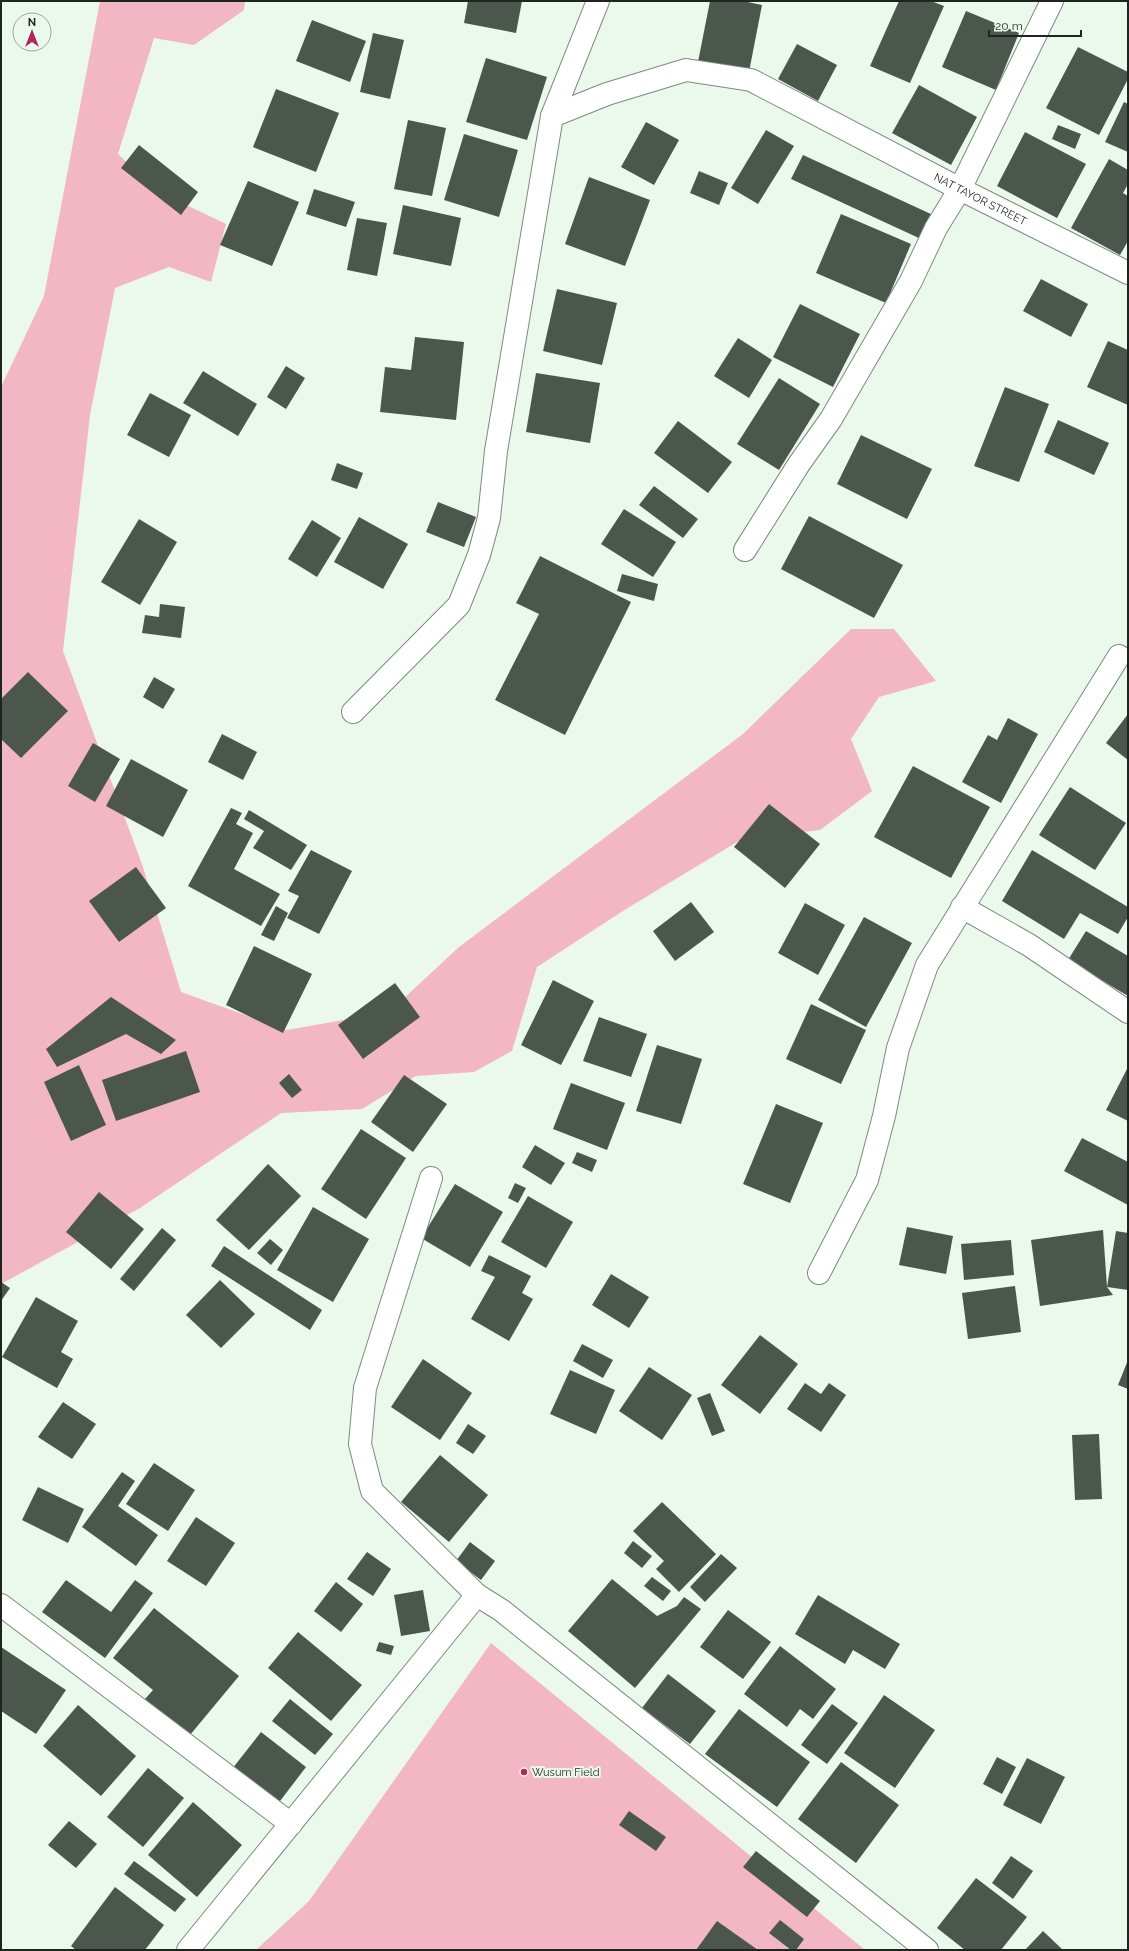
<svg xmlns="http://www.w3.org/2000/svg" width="1129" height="1951" font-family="Raleway,sans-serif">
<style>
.green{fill:#f2b6c4}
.building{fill:#4b574d}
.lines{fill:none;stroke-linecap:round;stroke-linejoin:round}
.minor-casing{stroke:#7d8a7f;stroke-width:24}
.minor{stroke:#fff;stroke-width:22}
.poi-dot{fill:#b4265d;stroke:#ebf9ed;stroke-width:1.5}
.labels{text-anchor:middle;stroke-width:4;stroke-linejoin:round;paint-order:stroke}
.street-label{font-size:11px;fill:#1f2420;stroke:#ebf9ed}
.poi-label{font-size:11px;fill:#1f2420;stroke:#ebf9ed;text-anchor:start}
</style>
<rect width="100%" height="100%" fill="#ebf9ed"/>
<g class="green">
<path d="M100,1H245L244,10L194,45L154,38L118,154L155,190L226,224L211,282L169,267L115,288L90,415L63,651L143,867L181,992L287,1030L389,1012L459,947L743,734L851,629H894L936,681L879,697L851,739L872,791L820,830L742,839L626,909L537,967L512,1051L474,1072L416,1076L362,1109L281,1113L140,1208L1,1284V387L44,296Z"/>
<path d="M491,1643L865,1950H256L309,1901Z"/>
</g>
<g class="building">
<path d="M468,1H522L516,33L464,23Z"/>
<path d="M710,1H743L762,5L749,72L698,62Z"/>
<path d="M899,1H931L944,6L910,83L870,66Z"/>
<path d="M966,11L1019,33L996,90L942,67Z"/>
<path d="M312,20L366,41L350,82L296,61Z"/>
<path d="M373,33L404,40L390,99L360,92Z"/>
<path d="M797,44L837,65L818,101L778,79Z"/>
<path d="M1078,47L1128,72V79L1099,135L1046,108Z"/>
<path d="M486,58L547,77L527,140L466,122Z"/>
<path d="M919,85L977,117L951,165L892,133Z"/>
<path d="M276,89L339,113L316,172L253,147Z"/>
<path d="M1124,102L1128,104V152L1105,142Z"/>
<path d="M408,120L446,128L432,196L394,189Z"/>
<path d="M646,122L679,140L654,185L621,167Z"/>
<path d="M1058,125L1081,134L1075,149L1052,139Z"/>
<path d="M766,130L794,146L758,204L731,188Z"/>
<path d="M1025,132L1086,164L1057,218L997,186Z"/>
<path d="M464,134L518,150L499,217L444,200Z"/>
<path d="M139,145L198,192L181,215L121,168Z"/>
<path d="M803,155L933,215L921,239L791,179Z"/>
<path d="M1109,159L1128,170V184L1123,193L1128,196V241L1120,255L1071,228Z"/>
<path d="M699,171L728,183L719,205L690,193Z"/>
<path d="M589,177L650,200L625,266L565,244Z"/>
<path d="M248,181L299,202L272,266L220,245Z"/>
<path d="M314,189L355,202L346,227L306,214Z"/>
<path d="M403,205L461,218L451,266L393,254Z"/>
<path d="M841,214L911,244L886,303L816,273Z"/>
<path d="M357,218L387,223L377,276L347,270Z"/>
<path d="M1041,279L1088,304L1071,337L1023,311Z"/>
<path d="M557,289L617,303L602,365L543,351Z"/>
<path d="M800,304L860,334L833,387L773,357Z"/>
<path d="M415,337L464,342L456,420L380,412L385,367L411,370Z"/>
<path d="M738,338L772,360L749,398L714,376Z"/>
<path d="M1108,341L1128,350V405L1087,387Z"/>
<path d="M286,366L305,378L286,409L267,397Z"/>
<path d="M203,371L257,404L238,436L183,403Z"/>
<path d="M536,373L600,383L590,443L526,432Z"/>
<path d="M779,378L820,404L779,470L737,444Z"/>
<path d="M1005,387L1049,404L1019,482L974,466Z"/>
<path d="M150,393L191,415L169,457L127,435Z"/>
<path d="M1058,420L1109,443L1094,475L1044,452Z"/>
<path d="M678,421L732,462L708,493L654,453Z"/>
<path d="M861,435L932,469L907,519L837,484Z"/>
<path d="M337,463L363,473L357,489L331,480Z"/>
<path d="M654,486L698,519L683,538L639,505Z"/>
<path d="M438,502L476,517L464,547L426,532Z"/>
<path d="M624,509L676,542L653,577L601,544Z"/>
<path d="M809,516L903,565L874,618L781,569Z"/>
<path d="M359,517L408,544L383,589L334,562Z"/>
<path d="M139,519L177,542L140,605L101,582Z"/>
<path d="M312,520L341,538L317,577L288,559Z"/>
<path d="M540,556L631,602L565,735L495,700L539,614L516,603Z"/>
<path d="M622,574L658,584L654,601L617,591Z"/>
<path d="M160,604L185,607L181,638L142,633L145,615L159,617Z"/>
<path d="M28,672L68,711L21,758L1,739V699Z"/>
<path d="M154,677L175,689L163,709L143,697Z"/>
<path d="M1128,714V760L1106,743Z"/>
<path d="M1008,718L1038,734L1001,803L962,782L988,735L997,740Z"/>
<path d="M222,734L257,752L243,780L208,762Z"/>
<path d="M93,743L120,759L95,802L68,786Z"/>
<path d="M131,759L188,790L163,837L106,806Z"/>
<path d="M913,766L990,807L951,878L874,837Z"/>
<path d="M1070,787L1126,823L1095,870L1039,835Z"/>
<path d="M769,804L820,844L785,888L734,847Z"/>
<path d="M231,808L242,813L236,824L253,833L234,869L280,894L261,926L188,886Z"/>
<path d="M249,810L307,845L291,870L253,848L264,831L244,819Z"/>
<path d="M311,850L352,871L319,934L287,918L299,896L288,891Z"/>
<path d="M1032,850L1128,907V917L1118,934L1080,913L1064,939L1002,901Z"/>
<path d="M136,867L166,908L119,942L89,901Z"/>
<path d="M691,902L714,932L675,961L653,931Z"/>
<path d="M805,903L845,925L818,975L778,953Z"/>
<path d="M276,906L288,913L274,941L261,935Z"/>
<path d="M864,917L912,943L866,1027L818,1000Z"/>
<path d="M1086,931L1128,956V996L1068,960Z"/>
<path d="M254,946L312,974L283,1033L226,1005Z"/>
<path d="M553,980L594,1001L561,1065L521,1045Z"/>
<path d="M395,983L420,1017L363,1059L338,1025Z"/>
<path d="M111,997L176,1040L161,1054L126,1034L57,1067L46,1049Z"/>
<path d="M811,1004L866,1030L841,1084L786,1059Z"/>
<path d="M599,1017L647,1034L631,1077L583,1061Z"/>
<path d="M657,1045L702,1059L681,1124L636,1111Z"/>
<path d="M186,1051L200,1092L116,1121L102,1080Z"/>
<path d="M79,1065L106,1125L71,1141L44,1082Z"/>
<path d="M1128,1067V1121L1106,1110Z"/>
<path d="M289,1074L302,1090L292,1098L279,1083Z"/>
<path d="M404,1075L447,1104L413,1152L371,1122Z"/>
<path d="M571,1083L625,1103L607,1150L553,1129Z"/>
<path d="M776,1104L823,1123L790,1203L743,1184Z"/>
<path d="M361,1129L406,1158L366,1219L321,1189Z"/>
<path d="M1082,1138L1128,1162V1205L1064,1171Z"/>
<path d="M535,1145L565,1163L551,1185L522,1167Z"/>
<path d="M577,1152L597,1160L592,1172L572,1163Z"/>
<path d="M268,1164L301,1196L249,1250L216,1220Z"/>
<path d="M515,1183L526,1188L518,1203L508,1198Z"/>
<path d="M455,1184L503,1212L470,1267L421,1238Z"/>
<path d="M99,1192L144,1229L111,1269L66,1232Z"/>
<path d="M528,1196L573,1222L546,1268L501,1242Z"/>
<path d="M313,1207L369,1239L333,1302L277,1270Z"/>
<path d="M907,1227L953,1236L946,1274L899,1265Z"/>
<path d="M162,1228L176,1240L134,1291L120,1279Z"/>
<path d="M1103,1230L1107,1287L1116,1231L1128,1233V1290L1107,1287L1113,1295L1040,1306L1031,1240Z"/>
<path d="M270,1239L283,1250L271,1265L257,1253Z"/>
<path d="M1011,1240L1014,1275L964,1280L961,1244Z"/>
<path d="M224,1246L322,1310L310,1330L211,1266Z"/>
<path d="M489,1255L531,1276L522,1293L533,1299L509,1341L471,1319L495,1277L481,1271Z"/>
<path d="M611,1274L649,1297L629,1328L592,1305Z"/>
<path d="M220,1280L255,1314L221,1348L186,1315Z"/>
<path d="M1,1282L10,1288L1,1301Z"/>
<path d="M1015,1286L1021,1332L968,1339L962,1293Z"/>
<path d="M36,1297L78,1321L61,1352L73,1359L57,1388L2,1357Z"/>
<path d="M760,1335L798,1364L760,1414L721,1385Z"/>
<path d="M582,1344L613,1360L603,1378L573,1361Z"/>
<path d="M423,1359L472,1393L440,1440L391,1407Z"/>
<path d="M1128,1360V1389L1118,1385Z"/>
<path d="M649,1367L692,1395L662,1440L619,1411Z"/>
<path d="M570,1370L615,1390L596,1434L550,1414Z"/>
<path d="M805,1383L821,1394L829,1383L846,1395L821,1432L787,1409Z"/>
<path d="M710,1393L725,1431L712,1436L697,1398Z"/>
<path d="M63,1402L96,1424L72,1459L38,1437Z"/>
<path d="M468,1424L486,1436L473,1454L456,1443Z"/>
<path d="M1099,1434L1102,1499L1075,1500L1072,1435Z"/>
<path d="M440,1455L488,1495L449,1542L401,1502Z"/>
<path d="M154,1463L195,1490L168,1531L126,1504Z"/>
<path d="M122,1472L135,1481L118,1506L158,1535L136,1566L82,1527Z"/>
<path d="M38,1487L84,1509L68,1543L22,1520Z"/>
<path d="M662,1502L716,1554L679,1592L656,1569L664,1561L633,1531Z"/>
<path d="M196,1517L235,1543L206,1586L167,1561Z"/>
<path d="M633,1541L652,1556L642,1568L624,1553Z"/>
<path d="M470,1542L495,1561L481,1580L456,1561Z"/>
<path d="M367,1552L391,1569L373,1596L347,1579Z"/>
<path d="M721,1554L737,1568L705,1602L690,1587Z"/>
<path d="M652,1577L671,1591L663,1601L644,1586Z"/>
<path d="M612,1579L657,1616L677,1606L684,1597L701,1609L635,1688L568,1631Z"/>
<path d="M66,1580L111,1612L135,1580L153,1593L105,1658L42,1612Z"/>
<path d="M336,1582L363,1604L341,1632L314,1611Z"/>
<path d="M423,1590L430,1631L401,1636L394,1595Z"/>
<path d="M818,1595L900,1644L885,1669L853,1650L845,1664L795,1634Z"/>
<path d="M154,1608L239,1676L190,1735L145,1699L153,1690L113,1658Z"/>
<path d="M728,1610L771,1642L743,1679L700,1647Z"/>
<path d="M298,1632L362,1685L331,1721L268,1668Z"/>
<path d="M379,1642L394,1646L391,1655L376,1651Z"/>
<path d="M780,1646L836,1689L813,1719L800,1709L787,1727L744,1694Z"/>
<path d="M1,1647L66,1690L36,1734L1,1711Z"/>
<path d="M668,1674L716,1711L690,1744L642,1708Z"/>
<path d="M884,1695L935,1730L895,1788L844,1753Z"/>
<path d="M290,1699L333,1734L315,1755L272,1721Z"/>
<path d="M832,1704L858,1723L827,1764L801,1745Z"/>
<path d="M78,1705L136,1756L101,1796L43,1746Z"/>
<path d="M739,1709L810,1762L777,1807L705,1754Z"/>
<path d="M261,1732L306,1767L277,1805L232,1769Z"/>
<path d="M997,1757L1016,1767L1002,1794L983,1784Z"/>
<path d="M1027,1758L1065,1777L1041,1824L1003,1805Z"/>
<path d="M841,1762L899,1805L856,1863L798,1819Z"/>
<path d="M148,1768L184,1798L143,1847L107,1817Z"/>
<path d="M193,1802L242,1845L197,1897L148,1855Z"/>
<path d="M629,1811L666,1837L656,1851L619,1825Z"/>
<path d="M69,1821L97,1844L76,1868L48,1845Z"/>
<path d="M756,1851L820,1901L807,1917L743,1867Z"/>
<path d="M1011,1856L1033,1871L1013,1899L992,1883Z"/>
<path d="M134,1861L186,1899L175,1912L124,1874Z"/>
<path d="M976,1878L1027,1917L1001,1950H965L937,1928Z"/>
<path d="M115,1887L164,1925L145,1950H76L71,1946Z"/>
<path d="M780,1920L804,1939L796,1950H791L769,1933Z"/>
<path d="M717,1921L758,1950H696Z"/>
<path d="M1043,1931L1063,1950H1025Z"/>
</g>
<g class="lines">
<g class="minor-casing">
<g id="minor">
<path id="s1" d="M552,116L607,94L686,70L751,80L960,189L1128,273"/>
<path d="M745,550L799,464L831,419L911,281L936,228L960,189L1052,1"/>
<path d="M353,712L459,605L479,555L489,518L496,451L552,116L598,1"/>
<path d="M962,907L1029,945L1128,1012"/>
<path d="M431,1178L365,1388L360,1444L372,1491L477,1595"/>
<path d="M819,1273L867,1180L884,1116L898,1048L927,965L1119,656"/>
<path d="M1,1605L291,1824"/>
<path d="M188,1950L477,1595L501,1610L927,1950"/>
</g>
</g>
<use href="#minor" class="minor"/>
</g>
<circle class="poi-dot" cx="524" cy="1772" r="4"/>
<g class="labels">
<g class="street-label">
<text dy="4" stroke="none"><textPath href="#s1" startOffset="466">NAT TAYOR STREET</textPath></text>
</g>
<g class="poi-label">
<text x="532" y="1776">Wusum Field</text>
</g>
</g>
<rect width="1129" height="1951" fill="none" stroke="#1f2420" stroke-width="4"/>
<g transform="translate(32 32)"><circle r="19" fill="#ebf9ed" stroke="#99a49b"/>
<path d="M0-3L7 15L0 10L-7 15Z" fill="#b4265d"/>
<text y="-6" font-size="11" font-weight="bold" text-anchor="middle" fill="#1f2420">N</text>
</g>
<path d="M989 30v6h92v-6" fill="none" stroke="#1f2420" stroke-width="2"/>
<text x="995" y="30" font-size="12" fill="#1f2420" stroke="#ebf9ed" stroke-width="3" paint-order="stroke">20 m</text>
</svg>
